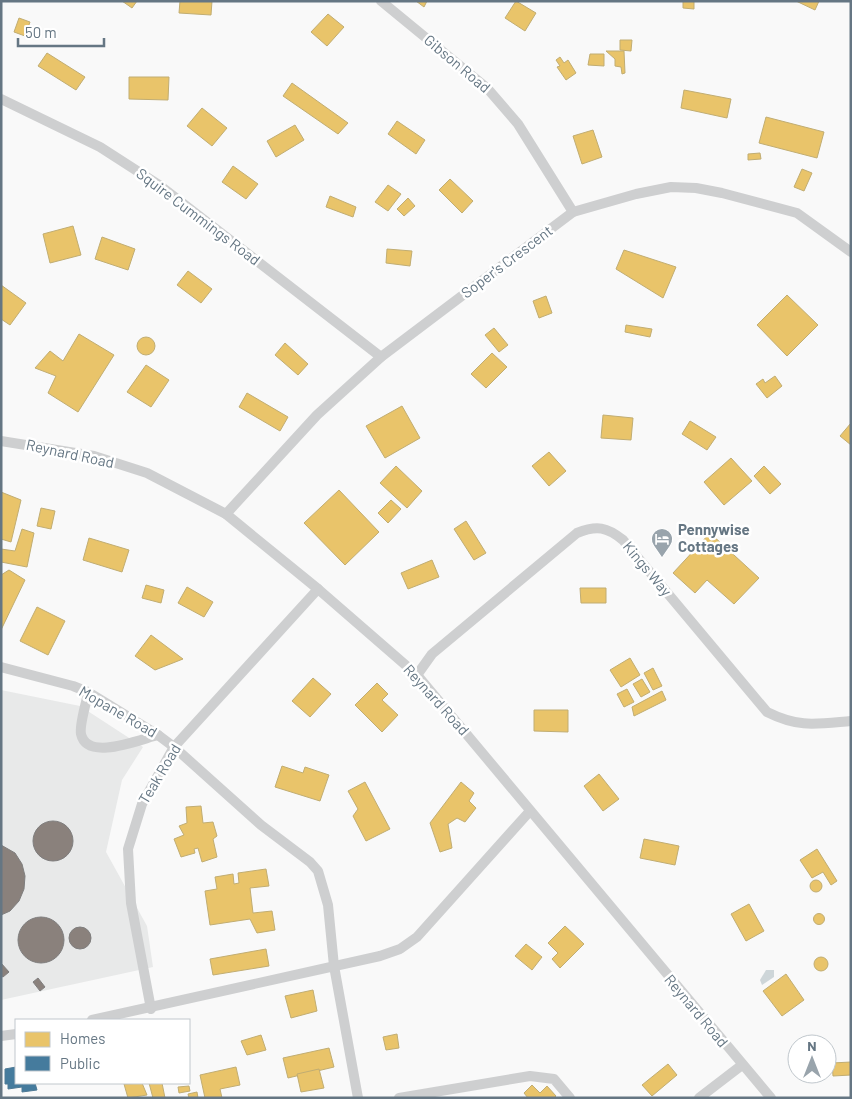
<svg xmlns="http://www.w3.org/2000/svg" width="852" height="1099" font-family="Barlow,sans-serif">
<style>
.built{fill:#e8e9e9}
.water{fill:#ced6d9}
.homes{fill:#e9c46a;stroke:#c1ad72}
.public{fill:#457b9d;stroke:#4f7a95}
.industry{fill:#8a817c;stroke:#7f7e7e}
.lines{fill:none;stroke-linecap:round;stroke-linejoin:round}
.street{stroke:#cecfd0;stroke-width:10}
.labels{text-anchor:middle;stroke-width:5;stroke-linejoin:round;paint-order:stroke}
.street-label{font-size:15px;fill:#657683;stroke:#fff}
.poi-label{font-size:15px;font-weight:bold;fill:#657683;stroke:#fff;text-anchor:start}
</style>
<rect width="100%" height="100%" fill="#f9f9f9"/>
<path class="built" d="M1,690L80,706L143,747L122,780L106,852L147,926L153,967L1,1000Z"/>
<path class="water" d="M766,970H774V977L762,985L760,980Z"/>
<g class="homes">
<path d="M122,1H137L132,8Z"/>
<path d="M180,1H212L211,15L179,13Z"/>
<path d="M416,1H427L424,7Z"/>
<path d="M516,1L536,13L525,31L505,18Z"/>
<path d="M683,1H694V9L683,8Z"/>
<path d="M796,1H819L815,10Z"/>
<path d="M328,14L344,27L327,46L311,32Z"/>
<path d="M19,18L30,22L25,36L14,32Z"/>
<path d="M620,40H632L631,51L620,50Z"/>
<path d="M606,51H624L625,73L622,74L621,67L615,66V59Z"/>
<path d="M47,53L85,77L76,90L38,66Z"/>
<path d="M590,54H604V66L588,65Z"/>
<path d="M560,57L564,63L568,60L576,73L566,80L557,67L560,66L556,60Z"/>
<path d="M129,77H169L168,100L129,99Z"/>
<path d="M292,83L348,123L338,134L283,96Z"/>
<path d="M684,90L731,99L727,118L681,108Z"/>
<path d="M202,108L227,128L212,146L187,126Z"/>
<path d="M766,117L824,132L817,158L759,143Z"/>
<path d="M397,121L425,140L416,154L388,134Z"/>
<path d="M295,125L304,140L276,157L267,141Z"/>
<path d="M593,130L602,157L582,164L573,136Z"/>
<path d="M760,153L761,159L748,160V154Z"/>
<path d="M233,166L258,184L246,199L222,182Z"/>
<path d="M802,169L812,173L804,191L794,187Z"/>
<path d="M450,179L473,201L462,213L439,190Z"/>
<path d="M388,185L401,194L388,211L375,202Z"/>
<path d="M330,196L356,207L353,217L326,207Z"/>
<path d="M408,198L415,206L404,216L397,209Z"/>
<path d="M73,226L81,255L50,263L43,234Z"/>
<path d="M102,237L135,249L128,270L95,259Z"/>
<path d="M387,249L412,251L410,266L386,263Z"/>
<path d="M624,250L676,267L663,298L616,269Z"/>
<path d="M188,271L212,289L201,303L177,285Z"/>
<path d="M1,285L26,303L10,325L1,319Z"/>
<path d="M787,295L818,325L787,356L757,325Z"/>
<path d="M546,296L552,313L539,318L533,301Z"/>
<path d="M626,325L652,329L650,337L625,332Z"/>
<path d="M494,328L508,345L499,352L485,335Z"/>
<path d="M79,334L114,355L78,412L48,393L56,376L35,368L50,351L63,361Z"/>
<circle cx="146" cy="346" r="9"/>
<path d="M285,343L308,364L298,375L275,355Z"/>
<path d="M492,353L507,367L486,388L471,374Z"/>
<path d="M146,365L169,380L151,407L127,392Z"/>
<path d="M775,376L782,386L767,398L756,384L763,379L765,383Z"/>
<path d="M247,393L288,417L280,431L239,407Z"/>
<path d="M402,406L420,438L385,458L366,426Z"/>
<path d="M603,415L633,418L631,440L601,438Z"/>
<path d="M690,421L716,437L707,450L682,434Z"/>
<path d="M851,423V445L840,436Z"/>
<path d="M549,452L566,471L549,486L532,466Z"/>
<path d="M731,458L752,481L724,505L704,482Z"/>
<path d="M396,466L422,491L407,508L380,483Z"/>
<path d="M764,466L781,484L770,494L754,476Z"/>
<path d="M339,490L379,532L345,565L304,523Z"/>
<path d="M1,492L21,500L11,542L1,539Z"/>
<path d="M391,500L401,509L388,523L378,513Z"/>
<path d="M41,508L55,511L51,529L37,526Z"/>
<path d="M466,521L486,553L474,560L454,529Z"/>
<path d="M22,529L34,533L27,567L1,562V549L15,551Z"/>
<path d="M710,533L759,578L734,604L707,580L695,593L673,573Z"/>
<path d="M89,538L129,550L122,572L83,560Z"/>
<path d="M432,560L439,577L408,589L401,573Z"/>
<path d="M9,570L25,580L1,630V575Z"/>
<path d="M146,585L164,590L161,603L142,598Z"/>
<path d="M187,587L213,602L204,617L178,603Z"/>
<path d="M580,588H606V603H581Z"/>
<path d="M37,607L65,621L48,655L20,641Z"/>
<path d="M151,635L183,659L155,670L135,656Z"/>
<path d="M630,658L640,675L621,687L610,670Z"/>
<path d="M653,668L662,686L653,690L644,673Z"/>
<path d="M313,678L331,694L310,717L292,701Z"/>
<path d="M642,679L650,692L641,697L633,684Z"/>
<path d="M377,683L388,694L382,700L398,715L382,732L355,705Z"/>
<path d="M627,689L634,702L624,707L617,694Z"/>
<path d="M662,691L666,700L634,716L632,707Z"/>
<path d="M534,710H568V732L534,731Z"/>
<path d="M282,766L303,773L305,767L329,775L320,801L275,787Z"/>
<path d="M599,774L619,799L603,811L584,786Z"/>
<path d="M365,782L390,829L366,841L353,816L358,809L348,791Z"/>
<path d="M461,782L474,793L469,801L476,808L465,822L457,818L448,824L452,848L440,852L430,823Z"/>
<path d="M201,806L203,823L213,822L217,836L213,839L217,857L202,862L198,848L194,849L195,853L181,857L174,839L184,835L179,826L187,823L186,807Z"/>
<path d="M644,839L679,846L675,865L640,858Z"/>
<path d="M817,849L837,881L831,885L823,872L812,878L800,860Z"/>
<path d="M266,869L269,886L250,888L253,913L272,911L275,930L257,933L250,919L210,925L205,891L217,889L215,877L233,874L234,884L239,883L238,873Z"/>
<circle cx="816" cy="886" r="6"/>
<path d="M749,904L764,931L746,941L731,914Z"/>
<circle cx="819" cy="919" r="5.5"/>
<path d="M565,926L584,944L560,968L552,959L558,953L548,943Z"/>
<path d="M526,944L542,957L532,970L515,956Z"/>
<path d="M266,949L269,966L213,975L210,959Z"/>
<circle cx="821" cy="964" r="7"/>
<path d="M786,974L804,1000L782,1016L763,991Z"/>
<path d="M313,990L317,1011L291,1018L285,996Z"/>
<path d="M397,1034L399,1048L386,1050L383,1037Z"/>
<path d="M261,1035L266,1050L247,1055L241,1041Z"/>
<path d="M329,1048L334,1067L288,1078L283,1058Z"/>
<path d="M851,1062V1075L833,1076L832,1063Z"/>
<path d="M668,1064L677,1075L652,1096L642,1085Z"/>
<path d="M236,1067L240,1085L220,1089L222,1098H205L200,1075Z"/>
<path d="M319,1069L324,1088L301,1092L297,1074Z"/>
<path d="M142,1083L147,1095L128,1098L124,1084Z"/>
<path d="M149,1083H162L165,1098H153Z"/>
<path d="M532,1085L540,1093L547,1086L556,1096L554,1098H528L524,1093Z"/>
<path d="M189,1086L190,1091L179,1093L178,1087Z"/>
<path d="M197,1092L198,1098H189L188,1094Z"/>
</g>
<path class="public" d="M16,1067V1083H35L37,1090L22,1092V1087L8,1089V1084H5V1069Z"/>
<g class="industry">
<circle cx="53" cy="841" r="20"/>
<path d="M1,845L15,853L22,864L25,876L24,889L19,901L10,911L1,915Z"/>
<circle cx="41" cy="940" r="23"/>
<circle cx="80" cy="938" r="11"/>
<path d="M1,963L9,972L3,977L1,976Z"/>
<path d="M38,978L45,987L40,991L33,982Z"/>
</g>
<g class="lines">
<g class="street">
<path d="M381,1L487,88L518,124L573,212"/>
<path d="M1,99L100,147L159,185L381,357"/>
<path d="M1,441L94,456L147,473L226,514L318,589L417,675L771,1098"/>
<path d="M226,514L317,415L381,357L573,212L636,194L671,187L696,188L722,193L797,213L851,252"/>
<path d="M1,667L73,686L88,692L158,735L174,747L261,825L310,862L318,871L328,905L334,966L358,1098"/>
<path d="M417,675L432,654L577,533C597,525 607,527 623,540L767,712C799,728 816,724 851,721"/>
<path d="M88,692C87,701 79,725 81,734C87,762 141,739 158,735"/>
<path d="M151,1009L131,903L128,849L142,804L174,747L318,589"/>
<path d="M92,1020L380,956L400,949L417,937L530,811"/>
<path d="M1,1036L16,1034"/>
<path d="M399,1098L530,1076L554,1079L570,1098"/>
<path d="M699,1098L742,1065"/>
</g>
</g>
<defs>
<g id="hotel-pin" transform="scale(1.125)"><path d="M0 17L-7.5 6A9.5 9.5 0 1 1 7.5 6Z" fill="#99a4ac" stroke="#fff"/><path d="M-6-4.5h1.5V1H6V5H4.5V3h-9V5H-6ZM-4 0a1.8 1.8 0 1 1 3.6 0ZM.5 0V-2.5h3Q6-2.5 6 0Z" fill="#fff"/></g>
</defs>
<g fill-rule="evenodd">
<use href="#hotel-pin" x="662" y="539"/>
</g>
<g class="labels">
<g class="street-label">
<text transform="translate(457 64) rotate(40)" y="5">Gibson Road</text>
<text transform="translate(198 217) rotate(37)" y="5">Squire Cummings Road</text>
<text transform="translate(507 262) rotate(-37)" y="5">Soper's Crescent</text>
<text transform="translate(70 454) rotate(12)" y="5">Reynard Road</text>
<text transform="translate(647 569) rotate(50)" y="5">Kings Way</text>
<text transform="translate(436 700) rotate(48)" y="5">Reynard Road</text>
<text transform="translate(118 712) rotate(30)" y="5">Mopane Road</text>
<text transform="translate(160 774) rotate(-59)" y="5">Teak Road</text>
<text transform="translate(696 1011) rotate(50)" y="5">Reynard Road</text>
</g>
<g class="poi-label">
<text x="678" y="535">Pennywise<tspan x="678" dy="17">Cottages</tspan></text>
</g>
</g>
<rect width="852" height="1099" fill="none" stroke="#657683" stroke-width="5"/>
<rect x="15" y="1019" width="175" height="65" fill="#ffffff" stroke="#c1c8cd"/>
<rect x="25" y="1032" width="25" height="15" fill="#e9c46a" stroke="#c1c8cd"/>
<text x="60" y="1044" font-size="15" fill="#657683">Homes</text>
<rect x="25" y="1056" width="25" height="15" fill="#457b9d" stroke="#c1c8cd"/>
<text x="60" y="1069" font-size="15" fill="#657683">Public</text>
<g transform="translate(812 1059)"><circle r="24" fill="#ffffff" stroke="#c1c8cd"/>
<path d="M0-4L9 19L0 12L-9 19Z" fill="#99a4ac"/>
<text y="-8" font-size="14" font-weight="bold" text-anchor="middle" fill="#657683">N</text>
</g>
<path d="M18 38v8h86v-8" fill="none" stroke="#657683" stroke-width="2.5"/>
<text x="25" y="38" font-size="15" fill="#657683" stroke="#ffffff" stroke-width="4" paint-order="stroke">50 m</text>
</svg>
